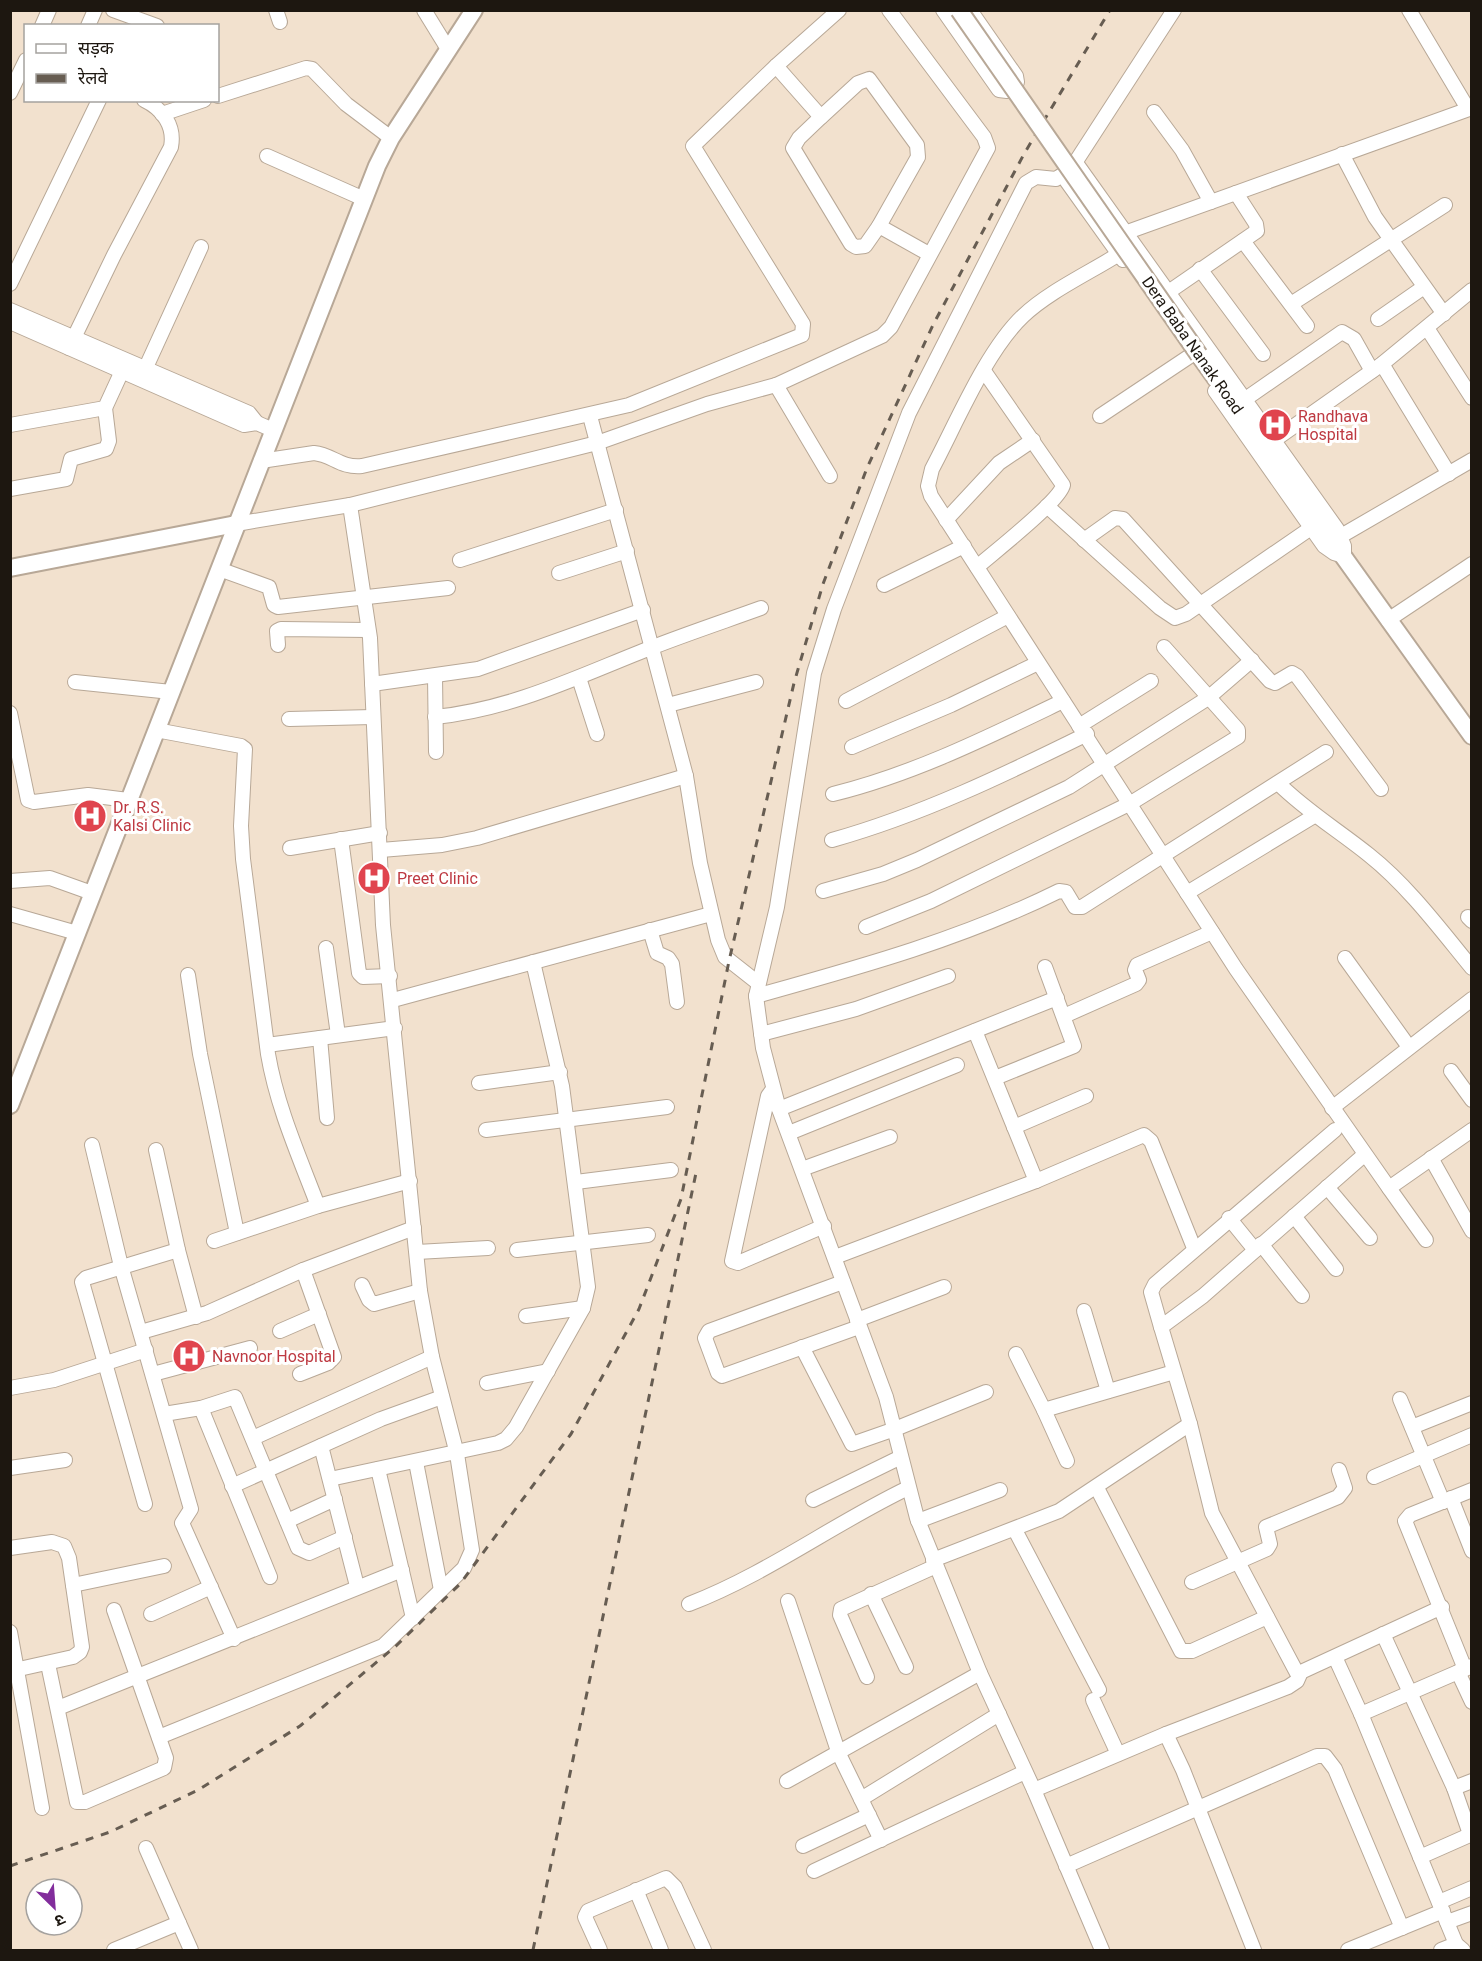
<svg xmlns="http://www.w3.org/2000/svg" width="1482" height="1961" font-family="Roboto,'Noto Sans Devanagari',sans-serif">
<style>
.lines{fill:none;stroke-linecap:round;stroke-linejoin:round}
.minor-casing{stroke:#b8a897;stroke-width:16}
.major-casing{stroke:#b8a897;stroke-width:20}
.minor{stroke:#fff;stroke-width:14}
.major{stroke:#fff;stroke-width:16}
.rail{stroke:#675d52;stroke-width:3;stroke-dasharray:8 8;stroke-linecap:butt}
.major-bridge-casing{stroke:#b8a897;stroke-width:20;stroke-linecap:butt}
.major-bridge{stroke:#fff;stroke-width:16}
.labels{text-anchor:middle;stroke-width:6;stroke-linejoin:round;paint-order:stroke}
.street-label{font-size:16px;fill:#1d1710;stroke:#fff}
.health-label{font-size:16px;fill:#be3a42;stroke:#fff;text-anchor:start}
</style>
<rect width="100%" height="100%" fill="#f2e1ce"/>
<g class="lines">
<g class="minor-casing">
<g id="minor">
<path d="M113,10L157,26"/>
<path d="M276,10L280,22"/>
<path d="M424,10L448,49"/>
<path d="M943,10L999,90L1007,91L1017,82L1016,76L970,10"/>
<path d="M1409,10L1468,109"/>
<path d="M42,26L49,10"/>
<path d="M88,26L95,10"/>
<path d="M776,66L821,117L799,138L793,148L851,244L856,247L865,246L879,226L929,254"/>
<path d="M10,93L26,60"/>
<path d="M218,96L306,68L312,69L346,104L391,138"/>
<path d="M1154,112L1182,150L1211,202"/>
<path d="M162,114L204,100"/>
<path d="M821,117L858,83L869,79L917,145L918,157L879,226"/>
<path d="M1342,154L1375,217L1444,314"/>
<path d="M267,156L364,199"/>
<path d="M1076,163L1337,529L1344,546V556L1334,553L1324,546L1215,391"/>
<path d="M1063,176L1123,260"/>
<path d="M1119,235L1472,108"/>
<path d="M1243,241L1307,326"/>
<path d="M1119,254C1089,273 1048,292 1023,316C986,351 956,424 932,469L928,486L931,496L1236,969L1389,1188L1472,1130"/>
<path d="M1200,269L1263,354"/>
<path d="M10,284L99,100"/>
<path d="M1167,293L1257,231L1256,224L1236,193"/>
<path d="M1291,304L1445,205"/>
<path d="M10,310L249,413L257,423"/>
<path d="M1378,319L1424,287"/>
<path d="M10,322L244,425L257,423L273,430"/>
<path d="M1427,328L1472,398"/>
<path d="M69,348L114,255L171,147C175,126 163,109 144,100"/>
<path d="M1382,364L1449,474"/>
<path d="M142,376L201,247"/>
<path d="M776,385L830,476"/>
<path d="M1244,400L1342,332L1354,339L1372,371"/>
<path d="M590,416L686,776L700,863L718,940L725,957L758,983"/>
<path d="M1100,416L1190,356"/>
<path d="M10,425L105,408L122,371"/>
<path d="M1273,441L1382,364L1472,290"/>
<path d="M261,461L314,453C333,455 340,468 362,466L629,405L802,335L803,324L693,146L776,66L839,10"/>
<path d="M10,489L66,479L71,459L106,449L109,441L105,408"/>
<path d="M1047,506L1160,608L1175,618L1186,614L1311,528"/>
<path d="M946,520L999,463L1033,440"/>
<path d="M236,524L350,505L597,443L707,404L776,385L882,336L891,327L988,148L984,137L889,10"/>
<path d="M1341,536L1472,460"/>
<path d="M1084,540L1115,518L1123,519L1270,681L1275,683L1292,673L1297,676L1381,789"/>
<path d="M460,560L616,510"/>
<path d="M977,567C993,553 1060,501 1063,485L984,371"/>
<path d="M219,569L269,587L274,605L278,607L448,588"/>
<path d="M559,573L627,551"/>
<path d="M884,585L964,546"/>
<path d="M1388,620L1472,564"/>
<path d="M278,645L277,631L281,629L368,630"/>
<path d="M435,676L436,752"/>
<path d="M579,678L597,734"/>
<path d="M75,682L171,692"/>
<path d="M372,684L478,669L643,610"/>
<path d="M846,701L1008,616"/>
<path d="M668,705L756,682"/>
<path d="M10,713L28,800L34,802L88,795L128,800"/>
<path d="M435,717C514,709 581,675 653,647C689,633 725,621 761,608"/>
<path d="M289,719L373,717"/>
<path d="M1079,726L1151,681"/>
<path d="M156,730L241,746L245,749L241,826L243,859L268,1054C277,1107 299,1156 318,1206"/>
<path d="M852,747L951,705L1038,663"/>
<path d="M1278,783C1306,811 1338,830 1369,855C1408,886 1440,929 1472,968"/>
<path d="M833,794C914,774 988,737 1063,701"/>
<path d="M341,839L359,973L363,977L390,976"/>
<path d="M832,840C921,815 1004,775 1087,734"/>
<path d="M290,848L380,833"/>
<path d="M381,850L442,845L477,838L686,776"/>
<path d="M10,881L50,878L92,893"/>
<path d="M823,891L883,874L917,860L1069,787L1208,698L1252,660"/>
<path d="M1187,893L1314,816"/>
<path d="M10,914L77,933"/>
<path d="M1468,917L1472,921"/>
<path d="M866,927L931,901L1131,803L1238,737V730L1164,647"/>
<path d="M650,930L657,953L668,958L672,964L677,1002"/>
<path d="M326,948L338,1035"/>
<path d="M1345,958L1409,1047"/>
<path d="M188,975L200,1054L237,1233"/>
<path d="M756,996C860,967 962,939 1059,891L1066,892L1075,907H1082L1326,752"/>
<path d="M393,1000L711,914"/>
<path d="M1064,1016L1136,984L1139,980L1135,970L1137,965L1212,932"/>
<path d="M975,1031L1036,1181"/>
<path d="M761,1034L856,1009L948,976"/>
<path d="M320,1038L327,1118"/>
<path d="M267,1045L395,1028"/>
<path d="M1451,1071L1472,1100"/>
<path d="M995,1078L1074,1046L1045,967"/>
<path d="M479,1083L560,1072"/>
<path d="M773,1089L768,1096L732,1261L738,1263L824,1226"/>
<path d="M1332,1108L1472,999"/>
<path d="M779,1109L1057,998"/>
<path d="M1014,1127L1086,1096"/>
<path d="M486,1130L667,1107"/>
<path d="M789,1133L957,1065"/>
<path d="M92,1145L121,1266L191,1509L182,1523L234,1639"/>
<path d="M156,1150L178,1250L196,1317"/>
<path d="M1431,1158L1472,1231"/>
<path d="M802,1169L890,1137"/>
<path d="M576,1182L671,1170"/>
<path d="M1327,1187L1370,1238"/>
<path d="M1389,1188L1426,1240"/>
<path d="M1294,1216L1336,1269"/>
<path d="M1229,1218L1255,1250"/>
<path d="M214,1241L318,1206L410,1181"/>
<path d="M1261,1244L1302,1296"/>
<path d="M517,1250L648,1235"/>
<path d="M417,1252L488,1248"/>
<path d="M835,1257L1036,1181L1144,1135L1151,1141L1194,1248"/>
<path d="M843,1282L709,1331L705,1338L718,1373L722,1376L859,1327"/>
<path d="M362,1285L369,1300L374,1304L420,1291"/>
<path d="M1084,1311L1108,1391"/>
<path d="M526,1316L583,1308"/>
<path d="M857,1320L944,1287"/>
<path d="M1161,1327L1151,1292L1155,1284L1335,1130"/>
<path d="M280,1331L319,1314"/>
<path d="M141,1332L207,1313L303,1270L414,1228"/>
<path d="M802,1347L852,1444L895,1429L986,1392"/>
<path d="M1016,1354L1044,1410L1174,1372"/>
<path d="M153,1374L250,1348"/>
<path d="M300,1374L328,1363L334,1357L303,1270"/>
<path d="M487,1383L548,1371"/>
<path d="M10,1388L54,1380L146,1350"/>
<path d="M1400,1399L1443,1502"/>
<path d="M201,1408L270,1577"/>
<path d="M1044,1410L1067,1461"/>
<path d="M164,1414L201,1408L235,1397L298,1548L309,1553L345,1537"/>
<path d="M1412,1427L1472,1403"/>
<path d="M253,1438L432,1357"/>
<path d="M321,1446L357,1586"/>
<path d="M416,1462L441,1590"/>
<path d="M10,1468L65,1460"/>
<path d="M378,1469L413,1618"/>
<path d="M1374,1477L1472,1435"/>
<path d="M330,1479L498,1443L506,1439L516,1427L583,1308L588,1287L562,1086L533,962"/>
<path d="M232,1486L381,1419L442,1397"/>
<path d="M1097,1488L1181,1651H1192L1267,1617"/>
<path d="M1451,1498L1472,1551"/>
<path d="M813,1500L901,1457"/>
<path d="M145,1504L82,1282L86,1278L178,1250"/>
<path d="M287,1521L335,1499"/>
<path d="M918,1521L1000,1490"/>
<path d="M1015,1530L1099,1690"/>
<path d="M10,1548L52,1542L64,1546L69,1558L82,1647L80,1652L73,1657L10,1671"/>
<path d="M933,1560L1059,1511L1190,1424"/>
<path d="M1192,1582L1267,1549L1270,1544L1266,1527L1338,1497L1345,1488L1339,1470"/>
<path d="M73,1585L164,1566"/>
<path d="M871,1594L906,1667"/>
<path d="M788,1601L839,1754L881,1840"/>
<path d="M689,1604C767,1574 833,1524 908,1488"/>
<path d="M151,1614L211,1587"/>
<path d="M10,1632L42,1808"/>
<path d="M1383,1634L1454,1788L1470,1834"/>
<path d="M1335,1657L1361,1714L1456,1944L1463,1950"/>
<path d="M48,1664L77,1802H85L164,1768L166,1758L114,1610"/>
<path d="M1465,1669L1405,1521L1410,1515L1472,1490"/>
<path d="M1458,1672L1472,1702"/>
<path d="M1298,1675L1212,1513L1190,1424L1161,1327L1203,1296L1364,1155"/>
<path d="M867,1677L840,1615L841,1609L936,1566"/>
<path d="M1093,1700L1118,1754"/>
<path d="M58,1708L402,1570"/>
<path d="M1361,1714L1472,1666"/>
<path d="M1166,1734L1183,1770L1254,1950"/>
<path d="M159,1737L383,1646L464,1568L472,1550L457,1454L432,1357L420,1291L383,925L370,638L350,505"/>
<path d="M787,1781L980,1673"/>
<path d="M1454,1788L1472,1781"/>
<path d="M1034,1790L1166,1734L1288,1687L1297,1681L1301,1672L1442,1607"/>
<path d="M861,1799L999,1714"/>
<path d="M803,1846L869,1815"/>
<path d="M1420,1857L1472,1834"/>
<path d="M1066,1866L1317,1756H1325L1335,1769L1402,1928"/>
<path d="M814,1871L1025,1772"/>
<path d="M636,1890L661,1950"/>
<path d="M1439,1902L1472,1888"/>
<path d="M1447,1922L1472,1913"/>
<path d="M179,1923L191,1950"/>
<path d="M114,1950L179,1923L146,1848"/>
<path d="M600,1950L585,1917L588,1911L666,1878L675,1887L704,1950"/>
<path d="M1102,1950L1034,1790L980,1673L917,1518L886,1397L779,1109L763,1048L756,996L777,907L814,673L834,609L909,413L1026,183L1036,177L1056,179L1071,169L1174,10"/>
<path d="M1348,1950L1443,1911"/>
<path d="M1441,1950L1456,1944"/>
</g>
</g>
<g class="major-casing">
<g id="major">
<path d="M1199,355L1472,736"/>
<path d="M10,568L236,524"/>
<path d="M10,1105L377,166L391,138L474,10"/>
</g>
</g>
<use href="#minor" class="minor"/>
<use href="#major" class="major"/>
<g class="rail">
<path d="M10,1866L110,1832L198,1790L300,1726L396,1646L460,1584L571,1434L639,1309L681,1199L729,961L794,683L823,584L867,468L933,325L1024,154L1110,10"/>
<path d="M533,1950L696,1173"/>
</g>
<g class="major-bridge-casing">
<path id="major-bridge" d="M959,10L1199,355"/>
</g>
<use href="#major-bridge" class="major-bridge"/>
</g>
<defs>
<g id="hospital-disc" transform="scale(1.725)"><circle r="9.5" fill="#e0444e" stroke="#fff"/><path d="M-5-5h3v3.5h4V-5h3V5h-3V1.5h-4V5h-3Z" fill="#fff"/></g>
</defs>
<g fill-rule="evenodd">
<use href="#hospital-disc" x="1275" y="425"/>
<use href="#hospital-disc" x="90" y="816"/>
<use href="#hospital-disc" x="374" y="878"/>
<use href="#hospital-disc" x="189" y="1356"/>
</g>
<g class="labels">
<g class="street-label">
<text transform="translate(1193 345) rotate(55)" y="6">Dera Baba Nanak Road</text>
</g>
<g class="health-label">
<text x="1298" y="422">Randhava<tspan x="1298" dy="18">Hospital</tspan></text>
<text x="113" y="813">Dr. R.S.<tspan x="113" dy="18">Kalsi Clinic</tspan></text>
<text x="397" y="884">Preet Clinic</text>
<text x="212" y="1362">Navnoor Hospital</text>
</g>
</g>
<rect width="1482" height="1961" fill="none" stroke="#1d1710" stroke-width="24"/>
<rect x="24" y="24" width="195" height="78" fill="#ffffff" stroke="#a5a29f" stroke-width="1.5"/>
<rect x="36" y="44" width="30" height="9" fill="#ffffff" stroke="#a5a29f" stroke-width="1.5"/>
<text x="78" y="54" font-size="18" fill="#1d1710">सड़क</text>
<rect x="36" y="74" width="30" height="9" fill="#675d52" stroke="#a5a29f" stroke-width="1.5"/>
<text x="78" y="84" font-size="18" fill="#1d1710">रेलवे</text>
<g transform="translate(54 1907) rotate(155)"><circle r="28" fill="#ffffff" stroke="#a5a29f" stroke-width="1.5"/>
<path d="M0-4.5L10 22L0 15L-10 22Z" fill="#822d9c"/>
<text y="-9" font-size="16" font-weight="bold" text-anchor="middle" fill="#1d1710">उ</text>
</g>
</svg>
